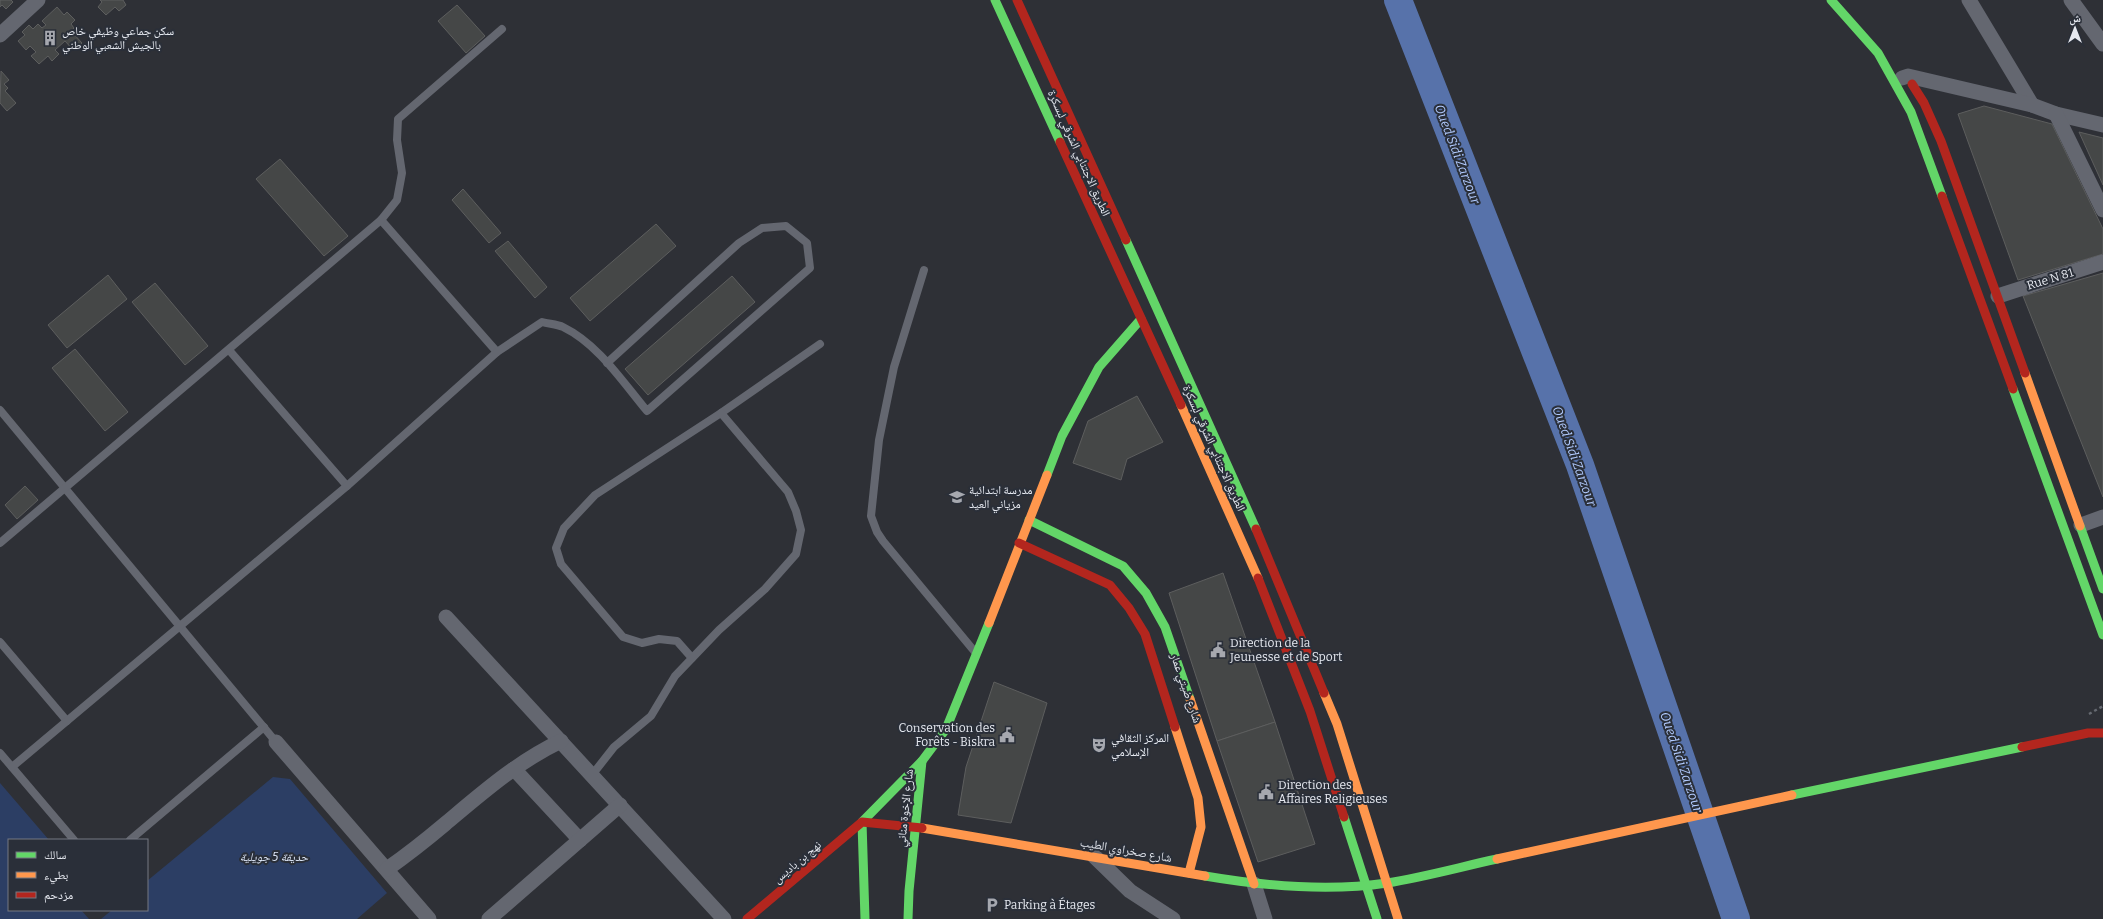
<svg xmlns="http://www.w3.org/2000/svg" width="2103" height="919" font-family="Bitter,'Noto Naskh Arabic',serif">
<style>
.green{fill:#2c3e64}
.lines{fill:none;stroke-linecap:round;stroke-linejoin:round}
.river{stroke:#5772aa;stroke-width:28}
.building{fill:#454747;stroke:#5d5e5e}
.path{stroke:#666a71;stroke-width:2.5;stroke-dasharray:3 3;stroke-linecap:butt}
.lane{stroke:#646770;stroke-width:8}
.street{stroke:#646770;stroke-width:15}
.fast{stroke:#63d668;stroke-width:9}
.slow{stroke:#ff974d;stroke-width:9}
.jam{stroke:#b3261e;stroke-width:9}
.labels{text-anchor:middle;stroke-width:4;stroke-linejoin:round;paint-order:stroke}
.poi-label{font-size:12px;fill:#e6e9f0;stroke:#2a2f39;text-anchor:start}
.street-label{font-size:12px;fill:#e6e9f0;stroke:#2a2f39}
.park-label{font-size:12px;font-style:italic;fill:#dae3f4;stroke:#2a2f39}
.water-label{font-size:13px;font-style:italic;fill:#b2cbff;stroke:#2a2f39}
</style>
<rect width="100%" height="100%" fill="#2e3036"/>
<g class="green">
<path d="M273,777L290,779L387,893L357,919H101L112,910H147V881Z"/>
<path d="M0,783L49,840H9V910H81L89,919H0Z"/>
</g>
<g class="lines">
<path class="river" d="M1398,0L1580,465L1736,919"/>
</g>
<g class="building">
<path d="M0,0H11L13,2L6,9L2,5L0,7Z"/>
<path d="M100,0H123L126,5L119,11L115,7L106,15L98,7L102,2Z"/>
<path d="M457,5L485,36L466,53L438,21Z"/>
<path d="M57,7L64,15L67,12L75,20L71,24L74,28L71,31L82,43L74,51L65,41L55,50L59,54L52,61L48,56L39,64L31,56L36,52L30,46L26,50L18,41L25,35L22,32L29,25L33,29L38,24L42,28L46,25L42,21Z"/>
<path d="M1,71L9,80L4,84L8,88L5,91L16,103L7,111L0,103Z"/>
<path d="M1984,106L2052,124L2103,229V254L2018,280L1958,114Z"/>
<path d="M2079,132L2103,138V185Z"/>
<path d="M280,159L348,236L324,256L256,179Z"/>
<path d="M463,189L501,233L489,243L452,200Z"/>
<path d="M656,224L676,246L590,321L570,298Z"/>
<path d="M508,241L547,287L535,298L495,251Z"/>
<path d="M2103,273V497L2023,296Z"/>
<path d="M108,275L127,299L67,348L48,325Z"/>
<path d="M732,276L755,302L648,395L625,369Z"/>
<path d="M155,283L208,346L185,365L132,302Z"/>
<path d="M75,349L128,412L105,431L52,368Z"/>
<path d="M1137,396L1163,442L1127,459L1121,480L1073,463L1088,421Z"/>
<path d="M25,486L38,500L17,519L5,505Z"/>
<path d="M1223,573L1275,722L1217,741L1169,593Z"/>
<path d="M994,682L1047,703L1011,823L958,815L966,767Z"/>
<path d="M1275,722L1315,844L1258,862L1217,741Z"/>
</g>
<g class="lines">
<path class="path" d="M2089,714L2103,706"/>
<g class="lane">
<path d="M381,220L497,352"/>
<path d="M924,270L894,367L879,440L871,516L877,532L883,541L975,652"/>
<path d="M229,350L347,486"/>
<path d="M0,410L276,742"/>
<path d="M0,543L381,220L397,200L402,173L397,140L398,119L502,29"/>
<path d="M0,642L67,721"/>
<path d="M692,658L677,641L659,639L642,643L623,637L561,564L556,548L564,528L595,495L721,413L820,344"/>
<path d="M0,753L74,840"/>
<path d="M12,767L347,486L497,352L542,322C549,324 557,324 563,327C598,344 622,381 647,411L810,268L807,243L786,226L762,228L739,243L607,363"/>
<path d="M592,775L614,747L651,716L675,676L719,630L765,589L796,554L801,530L796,511L788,492L721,413"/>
<path d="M130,840L264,727"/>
</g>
<g class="street">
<path d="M1969,0L2032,105"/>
<path d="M2071,0L2103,44"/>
<path d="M0,35L38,0"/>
<path d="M1902,78L1908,76L2032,105L2056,114L2103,125"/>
<path d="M2056,114L2103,210"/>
<path d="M1998,296L2103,262"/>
<path d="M2081,525L2103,517"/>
<path d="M446,617L724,919"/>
<path d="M276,742L429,919"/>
<path d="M514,769L580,840"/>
<path d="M1094,856L1130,891L1173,919"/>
<path d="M387,869C407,855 426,840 445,824C482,793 517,762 561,741"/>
<path d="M1254,884L1265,919"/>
<path d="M489,919L620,805"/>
</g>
<g class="fast">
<path d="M995,0L1060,142"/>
<path d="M1831,0L1878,53L1911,112L1942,196"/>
<path d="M1126,240L1256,529"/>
<path d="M2013,389L2103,635"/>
<path d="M1047,475L1062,436L1099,367L1141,319"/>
<path d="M1029,520L1123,566L1146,593L1165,627L1190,699"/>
<path d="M2080,526L2103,589"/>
<path d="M1792,795L2022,747"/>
<path d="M1344,817L1377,919"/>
<path d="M1205,876C1264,886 1327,892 1387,883C1424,877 1460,867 1497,859"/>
<path d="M865,919L862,822L922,761L946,729L989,623"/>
<path d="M908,919L909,891L922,761"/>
</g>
<g class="slow">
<path d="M2025,373L2080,526"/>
<path d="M1181,405L1258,578"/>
<path d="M989,623L1047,475"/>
<path d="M1324,693L1337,724L1398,919"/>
<path d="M1190,699L1254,884"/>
<path d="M1175,727L1198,798L1201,827L1189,873"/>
<path d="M922,828L1205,876"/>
<path d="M1497,859L1792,795"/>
</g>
<g class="jam">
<path d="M1017,0L1126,240"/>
<path d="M1912,84L1924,103L1941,141L2025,373"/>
<path d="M1060,142L1181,405"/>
<path d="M1942,196L2013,389"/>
<path d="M1256,529L1324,693"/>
<path d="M1019,543L1110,585L1129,608L1145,634L1175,727"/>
<path d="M1258,578L1310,711L1344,817"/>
<path d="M2022,747L2088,733H2103"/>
<path d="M747,919L862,822L922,828"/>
</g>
</g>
<defs>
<g id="building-bare" transform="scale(1.2)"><path d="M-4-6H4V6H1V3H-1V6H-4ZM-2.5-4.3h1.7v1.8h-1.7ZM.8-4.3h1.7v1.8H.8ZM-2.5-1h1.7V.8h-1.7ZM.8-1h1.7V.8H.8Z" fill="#a6a8af" stroke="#2a2f39" stroke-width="2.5" paint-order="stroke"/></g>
<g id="school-bare" transform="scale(1.2)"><path d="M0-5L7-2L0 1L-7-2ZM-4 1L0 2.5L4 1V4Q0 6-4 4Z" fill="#a6a8af" stroke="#2a2f39" stroke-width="2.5" paint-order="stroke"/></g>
<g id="civic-bare" transform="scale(1.2)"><path d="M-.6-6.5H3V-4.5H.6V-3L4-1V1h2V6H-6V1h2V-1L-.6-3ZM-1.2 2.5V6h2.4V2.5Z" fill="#a6a8af" stroke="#2a2f39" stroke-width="2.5" paint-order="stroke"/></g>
<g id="theatre-bare" transform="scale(1.2)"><path d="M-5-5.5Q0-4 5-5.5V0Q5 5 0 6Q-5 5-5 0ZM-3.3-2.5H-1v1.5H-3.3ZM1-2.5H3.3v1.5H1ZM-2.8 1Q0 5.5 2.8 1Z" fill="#a6a8af" stroke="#2a2f39" stroke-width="2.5" paint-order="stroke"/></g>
<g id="parking-bare" transform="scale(1.2)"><path d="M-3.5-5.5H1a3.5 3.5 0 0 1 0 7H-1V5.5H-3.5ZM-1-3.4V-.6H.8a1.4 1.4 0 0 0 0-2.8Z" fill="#a6a8af" stroke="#2a2f39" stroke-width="2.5" paint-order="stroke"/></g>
</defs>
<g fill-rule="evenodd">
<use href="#building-bare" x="50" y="38"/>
<use href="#school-bare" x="957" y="497"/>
<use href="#civic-bare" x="1218" y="650"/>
<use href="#civic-bare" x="1007" y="735"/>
<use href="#theatre-bare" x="1099" y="745"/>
<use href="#civic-bare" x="1266" y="792"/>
<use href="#parking-bare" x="992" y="905"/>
</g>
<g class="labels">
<g class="poi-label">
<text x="62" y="35">سكن جماعي وظيفي خاص<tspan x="62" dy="14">بالجيش الشعبي الوطني</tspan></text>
<text x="969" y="494">مدرسة ابتدائية<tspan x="969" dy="14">مزياني العيد</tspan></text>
<text x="1230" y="647">Direction de la<tspan x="1230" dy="14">Jeunesse et de Sport</tspan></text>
<text x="995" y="732" text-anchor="end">Conservation des<tspan x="995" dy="14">Forêts - Biskra</tspan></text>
<text x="1111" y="742">المركز الثقافي<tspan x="1111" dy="14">الإسلامي</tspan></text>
<text x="1278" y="789">Direction des<tspan x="1278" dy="14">Affaires Religieuses</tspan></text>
<text x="1004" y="909">Parking à Étages</text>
</g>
<g class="street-label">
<text transform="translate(1079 153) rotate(66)" y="4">الطريق الاجتنابي الشرقي لبسكرة</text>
<text transform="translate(2050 279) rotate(-17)" y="4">Rue N 81</text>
<text transform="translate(1214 448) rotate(66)" y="4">الطريق الاجتنابي الشرقي لبسكرة</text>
<text transform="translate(1186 688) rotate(71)" y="4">شارع ضيتي عمار</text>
<text transform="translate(905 808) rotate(-84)" y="4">شارع الإخوة مناني</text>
<text transform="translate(1126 850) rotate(10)" y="4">شارع صخراوي الطيب</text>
<text transform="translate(797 862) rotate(-40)" y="4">نهج بن باديس</text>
</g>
<g class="park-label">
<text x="274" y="861">حديقة 5 جويلية</text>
</g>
<g class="water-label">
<text transform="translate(1458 154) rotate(69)" y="5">Oued Sidi Zarzour</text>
<text transform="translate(1575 456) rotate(70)" y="5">Oued Sidi Zarzour</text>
<text transform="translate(1682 762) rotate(71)" y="5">Oued Sidi Zarzour</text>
</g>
</g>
<rect x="8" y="839" width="140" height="72" fill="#2a2f39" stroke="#757982"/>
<rect x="16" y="852" width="20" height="6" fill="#63d668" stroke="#757982"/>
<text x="44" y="859" font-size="12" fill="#e6e9f0">سالك</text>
<rect x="16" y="872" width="20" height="6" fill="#ff974d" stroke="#757982"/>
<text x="44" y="879" font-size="12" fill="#e6e9f0">بطيء</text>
<rect x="16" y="892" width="20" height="6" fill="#b3261e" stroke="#757982"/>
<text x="44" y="899" font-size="12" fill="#e6e9f0">مزدحم</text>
<g transform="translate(2075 28)" stroke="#2a2f39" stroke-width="3" paint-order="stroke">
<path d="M0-3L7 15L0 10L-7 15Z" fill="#e6e9f0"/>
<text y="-6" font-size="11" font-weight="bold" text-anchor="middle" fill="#e6e9f0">ش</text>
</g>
</svg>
